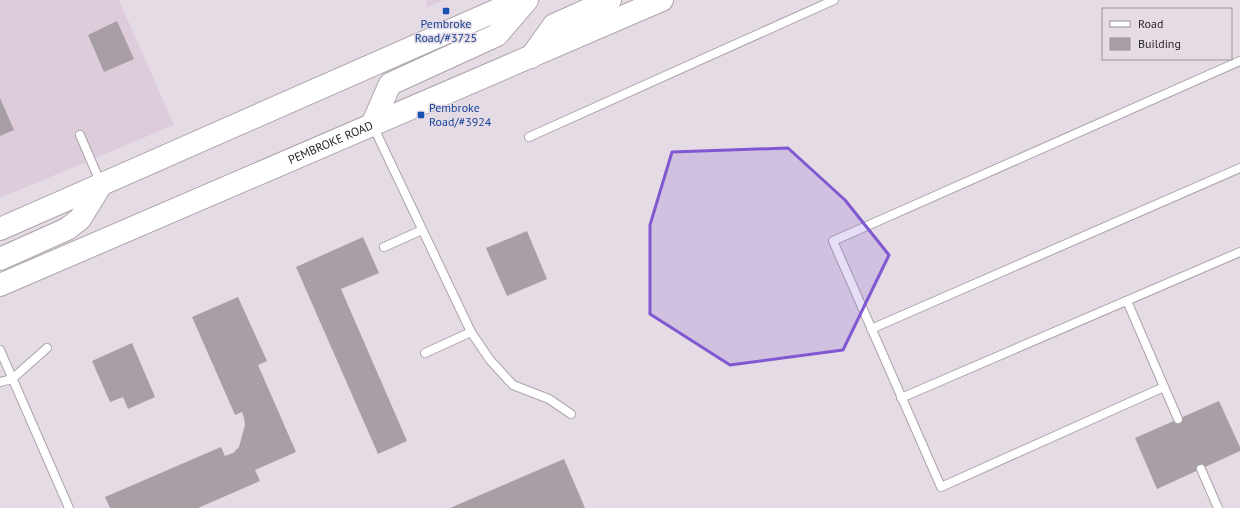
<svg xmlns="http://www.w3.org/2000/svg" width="1240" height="508" font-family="'PT Sans',sans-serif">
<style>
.built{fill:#ddcddb}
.building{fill:#a89ea6}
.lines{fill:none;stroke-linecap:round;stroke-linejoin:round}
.lane-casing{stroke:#aca3ab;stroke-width:10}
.secondary-casing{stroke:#aca3ab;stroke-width:24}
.lane{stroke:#fff;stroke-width:8}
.secondary{stroke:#fff;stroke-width:22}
.marked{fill:#8058d1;fill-opacity:0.2;stroke:#8058d1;stroke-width:3;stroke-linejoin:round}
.transit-dot{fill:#1a4fb4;stroke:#e5dbe4;stroke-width:1.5}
.labels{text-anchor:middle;stroke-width:3;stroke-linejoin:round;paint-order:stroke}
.transit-label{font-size:12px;fill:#164399;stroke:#e5dbe4}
.street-label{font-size:12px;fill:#2a262a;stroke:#e5dbe4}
</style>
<rect width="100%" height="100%" fill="#e5dbe4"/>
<g class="built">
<path d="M0,0H119L174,125L0,198Z"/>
<path d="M427,0H443L426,8Z"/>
</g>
<g class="building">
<path d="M117,21L134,59L104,72L88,35Z"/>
<path d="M0,98L14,130L0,136Z"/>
<path d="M527,231L547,279L507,296L486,248Z"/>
<path d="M363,237L379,273L341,289L407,441L378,454L296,267Z"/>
<path d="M238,297L267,361L258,365L296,452L255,470L260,481L198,508H110L105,497L221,447L225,456L233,453L239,447L245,425L244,418L242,412L235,415L192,317Z"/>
<path d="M132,343L155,397L128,409L123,397L110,402L92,361Z"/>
<path d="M1219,401L1240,447V451L1157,489L1135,438Z"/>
<path d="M564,459L585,508H450Z"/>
</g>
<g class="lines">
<g class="lane-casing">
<g id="lane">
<path d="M373,126L471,332L490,360L513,385L549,399L571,414"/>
<path d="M80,135L101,184"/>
<path d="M529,137L834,0"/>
<path d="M384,247L422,230"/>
<path d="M1127,301L1178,419"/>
<path d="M871,329L1240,168"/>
<path d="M0,350L69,508"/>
<path d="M425,353L471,332"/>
<path d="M0,382L12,379L47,348"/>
<path d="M1164,387L941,487L833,241L1240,61"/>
<path d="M901,398L1240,252"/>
<path d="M1201,469L1218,508"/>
</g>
</g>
<g class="secondary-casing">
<g id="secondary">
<path d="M531,57L554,25L610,0"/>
<path d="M372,125L390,84L497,35L527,0"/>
<path d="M0,229L520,0"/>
<path d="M0,259L67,229L80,219L101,185"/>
<path id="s1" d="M0,285L662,0"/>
</g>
</g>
<use href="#lane" class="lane"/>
<use href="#secondary" class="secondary"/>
</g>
<path class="marked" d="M788,148L845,200L889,255L843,350L730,365L650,314V225L672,152Z"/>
<g class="transit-dot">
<rect x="442" y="7" width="8" height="8" rx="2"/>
<rect x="417" y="111" width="8" height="8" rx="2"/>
</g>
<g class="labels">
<g class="transit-label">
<text x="446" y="28">Pembroke<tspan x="446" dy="14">Road/#3725</tspan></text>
<text x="429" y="112" text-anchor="start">Pembroke<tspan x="429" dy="14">Road/#3924</tspan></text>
</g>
<g class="street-label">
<text dy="4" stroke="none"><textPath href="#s1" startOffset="360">PEMBROKE ROAD</textPath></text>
</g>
</g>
<rect x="1102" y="8" width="130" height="52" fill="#e5dbe4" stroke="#9a939a"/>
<rect x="1110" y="21" width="20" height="6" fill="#ffffff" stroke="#9a939a"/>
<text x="1138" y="28" font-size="12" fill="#2a262a">Road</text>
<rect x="1110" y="38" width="20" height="12" fill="#a89ea6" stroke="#9a939a"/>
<text x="1138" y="48" font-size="12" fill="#2a262a">Building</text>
</svg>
